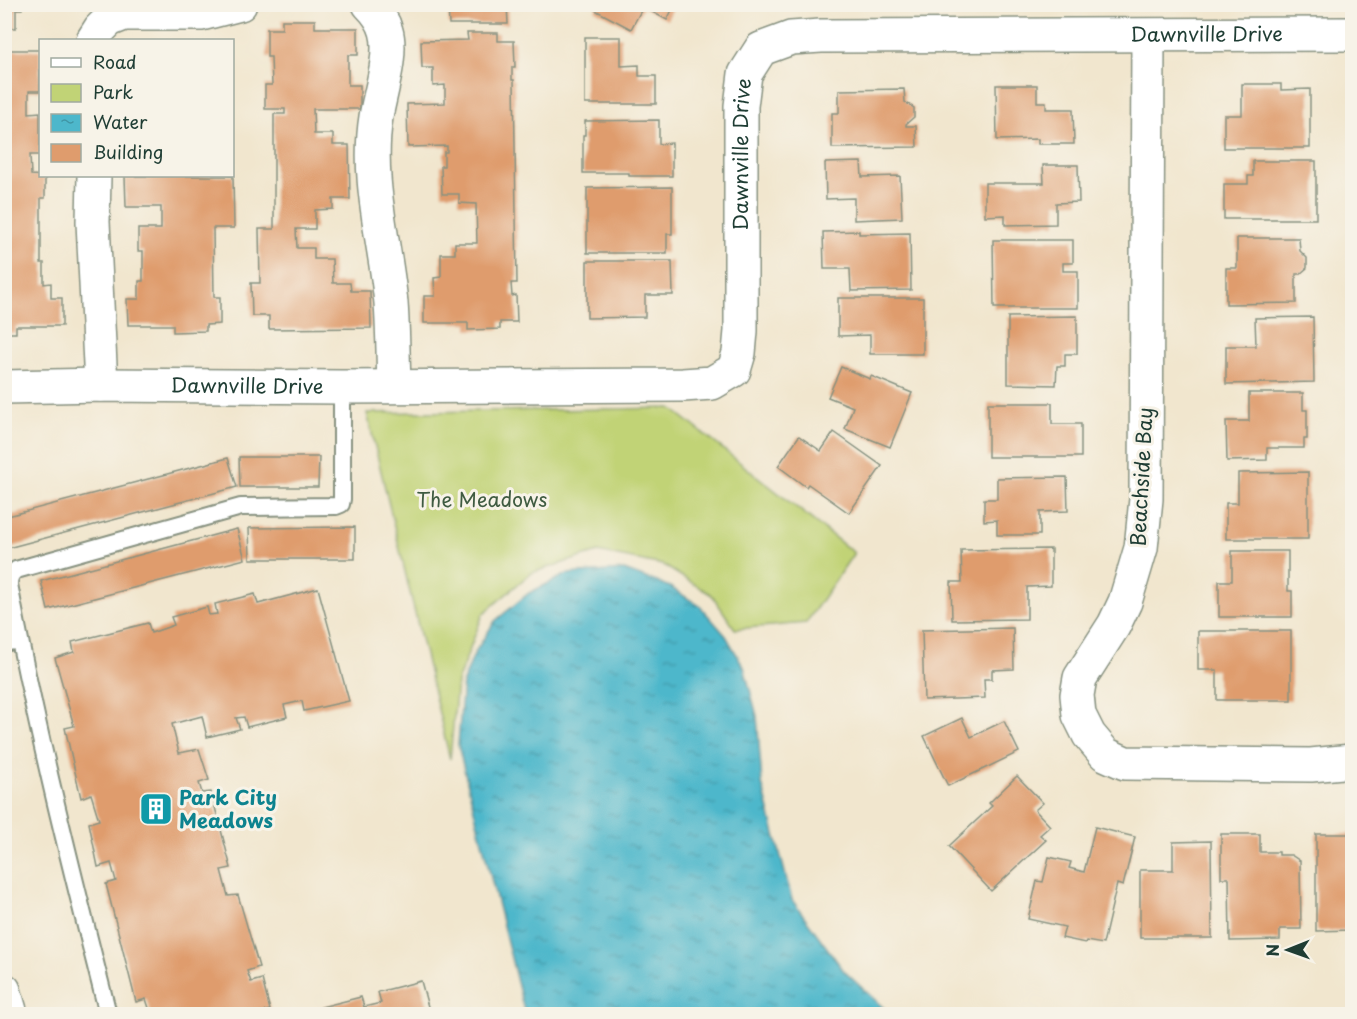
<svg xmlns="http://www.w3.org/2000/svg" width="1357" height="1019" font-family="'Playpen Sans',sans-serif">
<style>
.green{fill:#c1d376;stroke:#708855;stroke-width:1.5}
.water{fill:url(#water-ripples);stroke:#367a80;stroke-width:1.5}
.building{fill:#df9c6d}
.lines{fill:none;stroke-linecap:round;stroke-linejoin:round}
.service-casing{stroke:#889281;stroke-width:20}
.minor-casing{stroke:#889281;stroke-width:36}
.tertiary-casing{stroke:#889281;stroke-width:36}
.service{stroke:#fff;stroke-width:16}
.minor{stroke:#fff;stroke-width:33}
.tertiary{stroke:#fff;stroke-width:33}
.labels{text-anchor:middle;stroke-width:6;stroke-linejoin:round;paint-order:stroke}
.street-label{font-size:20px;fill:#1f3d34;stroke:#f7f3e8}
.park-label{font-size:20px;fill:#3f5b41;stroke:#f7f3e8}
.culture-label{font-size:20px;font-weight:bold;fill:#0d838f;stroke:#f7f3e8;text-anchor:start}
</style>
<defs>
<pattern id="water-ripples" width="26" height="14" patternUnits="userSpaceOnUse" patternTransform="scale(1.5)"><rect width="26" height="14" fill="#4db7cb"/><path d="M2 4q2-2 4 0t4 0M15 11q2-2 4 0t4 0" fill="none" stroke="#3f96a6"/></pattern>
</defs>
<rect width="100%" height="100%" fill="#f7f3e8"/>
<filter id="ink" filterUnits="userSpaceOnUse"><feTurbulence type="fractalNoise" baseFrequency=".0167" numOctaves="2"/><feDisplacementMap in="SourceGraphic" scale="12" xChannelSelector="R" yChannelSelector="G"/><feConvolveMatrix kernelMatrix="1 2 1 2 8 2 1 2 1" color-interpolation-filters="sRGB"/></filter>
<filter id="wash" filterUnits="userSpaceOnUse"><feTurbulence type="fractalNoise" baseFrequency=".008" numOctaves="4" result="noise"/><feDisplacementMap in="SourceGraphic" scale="24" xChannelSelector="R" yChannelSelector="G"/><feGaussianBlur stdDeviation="1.35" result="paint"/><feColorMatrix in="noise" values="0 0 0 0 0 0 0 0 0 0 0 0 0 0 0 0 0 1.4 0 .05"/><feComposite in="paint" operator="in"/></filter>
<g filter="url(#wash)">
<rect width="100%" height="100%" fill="#f1e6ce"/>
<path class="green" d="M671,408L854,553L806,623L735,629L712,595L663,565L598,552L531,573L483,614L457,682L450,759L367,413Z"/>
<path class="water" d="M624,570L670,587L700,606L726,636L744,667L757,716L762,784L792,900L844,971L890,1014H525L458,745L463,682L475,652L495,621L529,593L567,574Z"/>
<g id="blocks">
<g class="building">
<path d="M4,4H22V9H16V28H4Z"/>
<path d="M448,4H507L508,24H449Z"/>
<path d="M591,4H675L667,20L643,7L631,29L595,10L597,7Z"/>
<path d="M282,20H315V28H358V55H348V85H360V109H313L314,134H333V145H349L350,199H333V209L315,210V229H296L297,248H314V259H332L333,283H350L351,291H370L371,328L269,329V316H252L251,283H260L259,229H274V114H285V109H265V85H272L271,57H267V29H282Z"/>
<path d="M467,33H498V41H514L515,67H512V80H514L517,283H511L512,296L516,295L517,322H500V329L468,330V323H424V296H435L434,278L441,277V254H455V243H477L476,204L459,203V194H442L441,166H444V152H447V146L408,147L407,104L445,103V85L433,86V68H422L421,41L468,40Z"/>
<path d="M585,37H621V66L639,65V76H656V104H585Z"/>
<path d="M4,42H7V50H40V91H29V113L40,112V155H30L31,175L45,176V198H41V263H44V284L51,283V298H62V326H16V333H4Z"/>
<path d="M1242,84H1281V90L1310,89V148H1224V115H1242Z"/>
<path d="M996,85H1037V102H1046V109H1073L1074,144H1038V139L997,140Z"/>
<path d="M904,89L905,102L914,108V117L906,124V126H916L917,147L832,148V113H839V90Z"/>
<path d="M659,120V144L672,143V176H629V173H583V135H585V121Z"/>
<path d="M1253,161H1316V219H1224V184H1248V176H1253Z"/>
<path d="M861,162L862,177L900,176L902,218L854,220V198L826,199L825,163Z"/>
<path d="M1043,165H1078L1079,202L1056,203V224L1005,225V215L985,216V183H1044Z"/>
<path d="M125,176H233L234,228H213L214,297H220V324L206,325V331L173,332V325H128L127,299H139V281H143V251H138V229H161V207H126Z"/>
<path d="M672,187V234H667V253H587V188Z"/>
<path d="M859,231V234L910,233L911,290L851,291L850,269H824L823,232Z"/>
<path d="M1237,238H1299L1300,251L1307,258V268L1300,274H1296V303L1226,304V268H1237Z"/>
<path d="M993,240H1073V263H1063V271H1078V308H994Z"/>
<path d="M587,261H672L673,295H645V317L587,318Z"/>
<path d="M838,298H923V354H870V335L838,336Z"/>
<path d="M1077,316V354H1065V366H1057L1056,385L1008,384V317Z"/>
<path d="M1313,317L1314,382L1226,384V346H1256L1255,318Z"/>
<path d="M841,367L870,379L871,376L912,393L890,447L845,429L853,407L828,397Z"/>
<path d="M1249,393H1303V410H1307V439H1304V448H1267V460L1227,461L1226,421H1249Z"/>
<path d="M988,403H1052V424H1081V457H988Z"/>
<path d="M834,432L882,466L849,513L808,484L806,487L778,466L799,436L821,451Z"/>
<path d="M239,457H319L318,487H240Z"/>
<path d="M228,458L237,487L4,549V517Z"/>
<path d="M1308,472V539H1226V503H1238V473Z"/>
<path d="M1067,477L1068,511L1040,512V535H997V520L984,521V499H997V478Z"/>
<path d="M355,527V559H250L249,528Z"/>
<path d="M237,529L245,559L48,610L41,581Z"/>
<path d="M1051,549V586L1027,587V619L952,620L951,582H962L961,550Z"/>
<path d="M1232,551H1288V591H1292V617H1219V581H1232Z"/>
<path d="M318,588L349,701L304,711L302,701L284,705L287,717L247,727L244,717L236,718L240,729L207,737L202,716L172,724L179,753L199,749L209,780L199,783L202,793L211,792L231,868L221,870L228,896L238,895L259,967L247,971L251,982L262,979L270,1010L255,1014H151L146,999L136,1002L106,884L116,881L111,863L98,867L89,823L99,820L91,794L81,798L65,728L74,726L55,658L74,652L72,642L148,623L151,633L174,625L171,617L207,607L209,615L217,614L215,604L255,594L258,604Z"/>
<path d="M1013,628L1014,669L992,670V679H984L985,698L924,700L922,630Z"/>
<path d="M1198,631H1291V700H1217V670H1198Z"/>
<path d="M962,718L971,737L1004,721L1019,752L948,786L924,736Z"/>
<path d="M1017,776L1043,803L1035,810L1050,826L1040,835L1046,840L991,891L949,846L992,806L989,803Z"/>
<path d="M1095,827L1135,837L1123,886L1117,884L1103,944L1086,941L1085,943L1062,938L1065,927L1028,919L1037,881L1043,882L1049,857L1071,862L1069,868L1084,872Z"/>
<path d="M1221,834H1260V852H1279V855H1291L1300,861L1301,929H1280V940L1230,941L1229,878H1221Z"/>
<path d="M1316,834H1352V930L1316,931Z"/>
<path d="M1211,841L1212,938H1140V870H1173V842Z"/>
<path d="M421,981L430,1014H322L321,1007L361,997L364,1007L381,1003L378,992Z"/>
</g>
</g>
</g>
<g filter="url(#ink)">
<use href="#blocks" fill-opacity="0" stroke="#889281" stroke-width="1.5"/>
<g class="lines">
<g class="service-casing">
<g id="service">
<path d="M4,643L19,640"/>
<path d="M108,1014C72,872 36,729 9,584C9,578 11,573 16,570L241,507L336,506L341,504L342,499V387"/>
</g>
</g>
<g class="minor-casing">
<g id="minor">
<path d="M369,4C377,12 383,20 386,31C393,54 380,93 376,117C366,180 385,241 391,303C393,331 393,358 394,386"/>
<path d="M1148,36L1146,499L1141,548L1125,602L1114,625L1080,678L1077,695L1079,715L1089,735L1105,754L1125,763L1311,765L1352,761"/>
<path d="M93,40L100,29L109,20L124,14H201L240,4"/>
<path d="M94,176L93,222L101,385"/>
<path id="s1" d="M4,387L101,385L342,387L683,385L712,383L734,370L739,353L741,331V106L745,74L761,49L791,38L821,36L1352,34"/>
</g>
</g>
<g class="tertiary-casing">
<path id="tertiary" d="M4,990L11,1014"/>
</g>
<use href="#service" class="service"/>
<use href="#minor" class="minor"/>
<use href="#tertiary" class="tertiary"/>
</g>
</g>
<defs>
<g id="building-square" transform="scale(1.725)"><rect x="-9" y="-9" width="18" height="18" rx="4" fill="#0f9aa8" stroke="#f7f3e8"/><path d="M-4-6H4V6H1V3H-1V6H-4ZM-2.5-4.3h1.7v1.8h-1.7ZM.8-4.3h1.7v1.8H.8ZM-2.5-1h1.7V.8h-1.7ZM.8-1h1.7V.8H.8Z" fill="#fff"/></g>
</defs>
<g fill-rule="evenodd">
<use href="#building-square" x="156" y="809"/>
</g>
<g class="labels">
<g class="street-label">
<text dy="7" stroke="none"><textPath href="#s1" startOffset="1508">Dawnville Drive</textPath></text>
<text dy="7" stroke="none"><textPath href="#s1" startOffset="950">Dawnville Drive</textPath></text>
<text dy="7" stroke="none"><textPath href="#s1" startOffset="243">Dawnville Drive</textPath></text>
<text transform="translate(1142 477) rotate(-87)" y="7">Beachside Bay</text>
</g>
<g class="park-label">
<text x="482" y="507">The Meadows</text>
</g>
<g class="culture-label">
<text x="179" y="805">Park City<tspan x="179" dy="23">Meadows</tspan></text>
</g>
</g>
<rect width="1357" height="1019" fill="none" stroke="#f7f3e8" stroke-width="24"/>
<rect x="39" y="39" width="195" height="138" fill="#f7f3e8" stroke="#a1aaa0" stroke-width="1.5"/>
<rect x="51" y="58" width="30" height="9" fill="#ffffff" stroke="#a1aaa0" stroke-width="1.5"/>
<text x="93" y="69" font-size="18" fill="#1f3d34">Road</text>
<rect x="51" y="84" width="30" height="18" fill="#c1d376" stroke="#a1aaa0" stroke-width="1.5"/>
<text x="93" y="99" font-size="18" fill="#1f3d34">Park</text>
<rect x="51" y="114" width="30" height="18" fill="url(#water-ripples)" stroke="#a1aaa0" stroke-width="1.5"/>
<text x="93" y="129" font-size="18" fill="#1f3d34">Water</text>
<rect x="51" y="144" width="30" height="18" fill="#df9c6d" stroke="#a1aaa0" stroke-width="1.5"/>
<text x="93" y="159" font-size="18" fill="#1f3d34">Building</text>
<g transform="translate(1288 950) rotate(269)" stroke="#f7f3e8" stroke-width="4.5" paint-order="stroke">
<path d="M0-4.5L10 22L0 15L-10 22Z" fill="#1f3d34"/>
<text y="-9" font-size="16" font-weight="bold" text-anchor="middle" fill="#1f3d34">N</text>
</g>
</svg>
